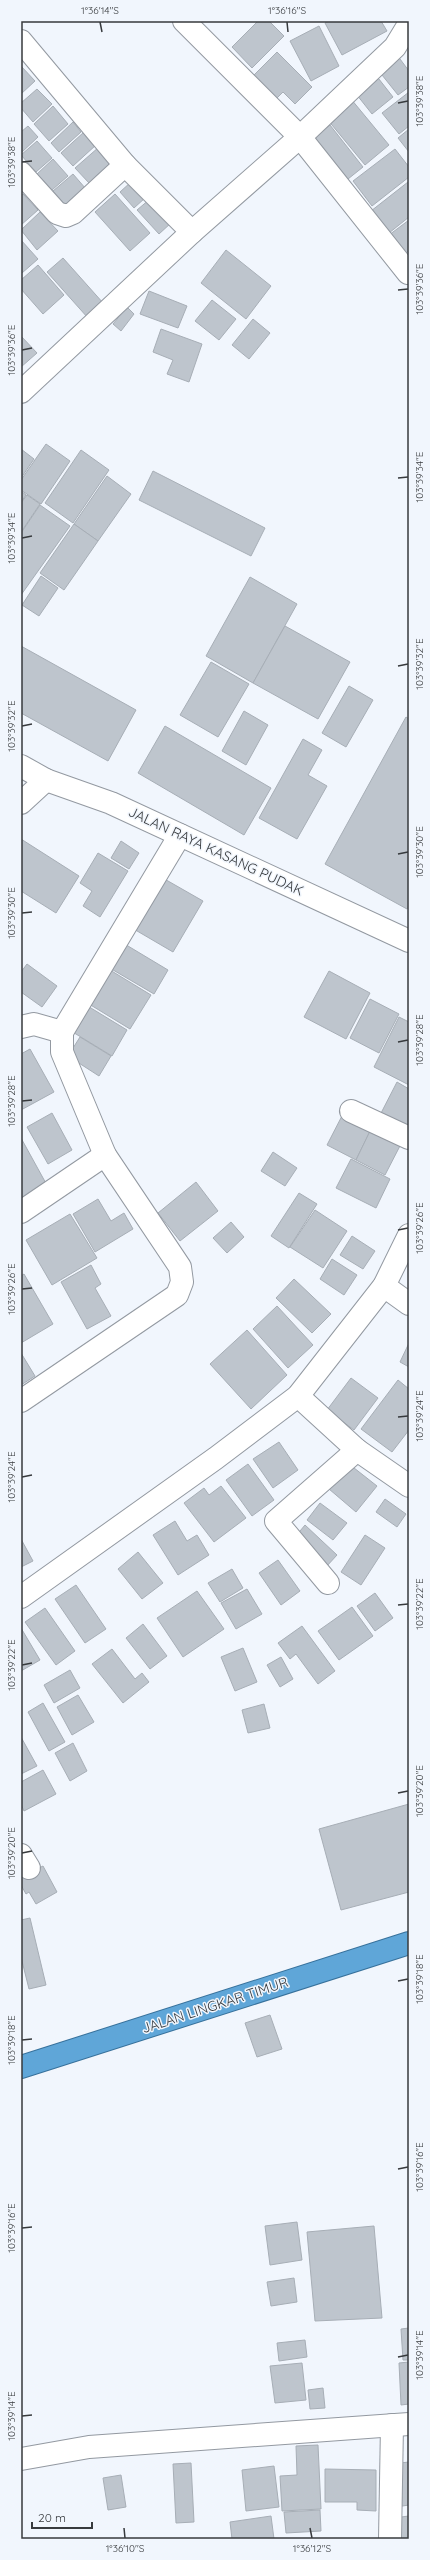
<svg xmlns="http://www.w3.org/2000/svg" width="430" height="2560" font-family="Quicksand,sans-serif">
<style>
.building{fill:#bec5cd;stroke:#a7aeb6}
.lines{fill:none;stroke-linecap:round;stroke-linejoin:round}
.minor-casing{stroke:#9399a1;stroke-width:24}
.tertiary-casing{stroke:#9399a1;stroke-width:24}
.trunk-casing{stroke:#37719b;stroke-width:24}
.minor{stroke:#fff;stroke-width:22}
.tertiary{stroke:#fff;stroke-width:22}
.trunk{stroke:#5fa6d8;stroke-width:22}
.ticks{fill:none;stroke:#373a3d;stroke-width:1.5}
.labels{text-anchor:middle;stroke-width:3;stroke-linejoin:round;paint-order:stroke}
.street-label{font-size:14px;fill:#373a3d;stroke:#f1f6fd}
.neatline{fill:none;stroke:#373a3d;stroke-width:1.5}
.ticks-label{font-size:10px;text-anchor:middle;fill:#373a3d}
</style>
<rect width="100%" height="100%" fill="#f1f6fd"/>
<g class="building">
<path d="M258,21H269L284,36L252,68L232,47Z"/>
<path d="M329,21H381L387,31L342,55L325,23Z"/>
<path d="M319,26L339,66L311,81L290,41Z"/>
<path d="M277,52L312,87L295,104L283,92L272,103L249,80Z"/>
<path d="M397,55L409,71V87L398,95L378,70Z"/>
<path d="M21,66L35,81L21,94Z"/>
<path d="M375,74L393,97L372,114L353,90Z"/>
<path d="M37,89L52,104L33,122L21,108V103Z"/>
<path d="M409,92V126L399,134L382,113Z"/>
<path d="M351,99L389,145L365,165L327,119Z"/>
<path d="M53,106L68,124L49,141L34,124Z"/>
<path d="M73,122L81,132L59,152L51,143Z"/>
<path d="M330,125L363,167L343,183L309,142Z"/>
<path d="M28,126L38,137L21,153V132Z"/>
<path d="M409,129V152L398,138Z"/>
<path d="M84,132L96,145L73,166L61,153Z"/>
<path d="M37,141L52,158L36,172L21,155Z"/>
<path d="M99,147L112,162L89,183L75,168Z"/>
<path d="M395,149L409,167V177L372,206L353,181Z"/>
<path d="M53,159L68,176L52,190L37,174Z"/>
<path d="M73,174L86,189L67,207L53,191Z"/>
<path d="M131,182L145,198L134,208L120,192Z"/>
<path d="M408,182L409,217L389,233L371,211Z"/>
<path d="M23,194L38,210L21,225V195Z"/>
<path d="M115,194L150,233L130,251L95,212Z"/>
<path d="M150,199L171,223L159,234L137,210Z"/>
<path d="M40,212L58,231L37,250L21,230Z"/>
<path d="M409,220V251L404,254L389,235Z"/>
<path d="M21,240L38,259L22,273L21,271Z"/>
<path d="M226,250L271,286L246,319L201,283Z"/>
<path d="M63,258L104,304L88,318L47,272Z"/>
<path d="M38,265L64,295L43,314L21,289V280Z"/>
<path d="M149,291L187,306L178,328L140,314Z"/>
<path d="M212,300L236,319L219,340L195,321Z"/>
<path d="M127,307L134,314L121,331L113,324Z"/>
<path d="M253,319L270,333L249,359L232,345Z"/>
<path d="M161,329L202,344L189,382L167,374L173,360L153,352Z"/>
<path d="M21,336L37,353L21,367Z"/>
<path d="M46,444L70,461L41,504L21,490V480Z"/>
<path d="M21,449L34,459L21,478Z"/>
<path d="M81,450L109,470L73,523L45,503Z"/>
<path d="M153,471L265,528L251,556L139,500Z"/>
<path d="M107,476L131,494L98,541L74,524Z"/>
<path d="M21,491L26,495L21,502Z"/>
<path d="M27,495L40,504L21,532V503Z"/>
<path d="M40,505L70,526L21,595V533Z"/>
<path d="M74,524L98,541L64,590L40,573Z"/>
<path d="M41,576L58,588L39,616L22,605Z"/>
<path d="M250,577L297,604L253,683L206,656Z"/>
<path d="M285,626L350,662L318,719L253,683Z"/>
<path d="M21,646L136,710L108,761L21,713Z"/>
<path d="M211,662L249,684L218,737L180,715Z"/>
<path d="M349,686L373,700L346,747L322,733Z"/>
<path d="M244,711L268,725L246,765L222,751Z"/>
<path d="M406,717L409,719V905L407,909L325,864Z"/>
<path d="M165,726L271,788L244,835L138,773Z"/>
<path d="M303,739L322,750L308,775L327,786L297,839L259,818Z"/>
<path d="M21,839L79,876L56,913L21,891Z"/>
<path d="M121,841L139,853L129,869L111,858Z"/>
<path d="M98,853L128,871L100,917L83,906L92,891L80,883Z"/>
<path d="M161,877L203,901L173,952L132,928Z"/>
<path d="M123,943L168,970L154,994L108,967Z"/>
<path d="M27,964L57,986L42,1007L21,992V972Z"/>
<path d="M110,970L151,995L130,1029L89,1004Z"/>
<path d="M329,971L370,993L346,1039L304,1017Z"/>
<path d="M370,999L399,1014L379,1053L350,1038Z"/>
<path d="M86,1005L127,1030L112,1056L71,1031Z"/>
<path d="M399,1017L409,1022V1085L374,1067Z"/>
<path d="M80,1037L111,1056L99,1076L68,1056Z"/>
<path d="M30,1049L54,1092L21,1110V1054Z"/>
<path d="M397,1082L409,1089V1133L379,1117Z"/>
<path d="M344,1112L372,1127L356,1160L327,1145Z"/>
<path d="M52,1113L72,1150L48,1164L27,1127Z"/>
<path d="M372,1127L402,1142L385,1175L356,1160Z"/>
<path d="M21,1138L48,1187L21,1202Z"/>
<path d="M273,1152L297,1168L285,1186L261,1171Z"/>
<path d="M351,1159L390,1179L376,1208L336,1188Z"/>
<path d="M196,1182L218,1211L180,1241L158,1213Z"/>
<path d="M299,1193L317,1204L289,1248L271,1236Z"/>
<path d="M98,1199L111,1221L124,1213L133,1229L95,1252L73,1214Z"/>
<path d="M315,1210L347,1231L323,1268L290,1247Z"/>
<path d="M70,1214L97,1258L52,1285L26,1240Z"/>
<path d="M231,1222L244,1237L227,1253L213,1238Z"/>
<path d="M352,1236L375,1251L363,1269L340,1255Z"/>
<path d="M332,1259L357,1275L344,1295L320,1279Z"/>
<path d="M91,1265L101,1284L95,1288L111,1316L87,1329L61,1282Z"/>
<path d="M24,1274L53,1324L21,1343V1276Z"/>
<path d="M294,1279L331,1314L312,1333L276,1298Z"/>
<path d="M277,1306L313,1345L288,1368L253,1329Z"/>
<path d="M247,1330L287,1375L251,1409L210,1364Z"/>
<path d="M409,1343V1367L400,1362Z"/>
<path d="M21,1353L35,1376L21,1385Z"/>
<path d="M351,1378L378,1398L354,1430L327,1410Z"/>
<path d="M398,1380L409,1389V1430L392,1452L361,1429Z"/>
<path d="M279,1442L298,1470L273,1488L253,1459Z"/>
<path d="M248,1464L274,1500L252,1516L226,1480Z"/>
<path d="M349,1464L377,1486L356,1512L329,1489Z"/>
<path d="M221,1486L246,1518L214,1542L184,1503L204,1488L209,1495Z"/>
<path d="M385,1499L406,1514L397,1527L376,1512Z"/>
<path d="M320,1503L347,1523L333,1540L307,1520Z"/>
<path d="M175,1521L187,1541L197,1535L209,1555L178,1575L153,1535Z"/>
<path d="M305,1525L337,1555L326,1567L295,1537Z"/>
<path d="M365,1535L385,1548L361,1585L341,1572Z"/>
<path d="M21,1539L33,1561L21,1567Z"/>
<path d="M138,1552L163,1583L142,1599L118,1569Z"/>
<path d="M278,1560L300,1591L281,1605L259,1573Z"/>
<path d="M232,1569L243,1588L220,1602L208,1583Z"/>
<path d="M76,1585L106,1629L85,1643L55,1599Z"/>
<path d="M247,1589L262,1614L236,1629L221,1603Z"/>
<path d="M197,1591L224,1629L183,1657L157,1618Z"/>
<path d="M375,1593L393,1618L375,1631L357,1606Z"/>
<path d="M352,1607L373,1636L339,1660L318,1631Z"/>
<path d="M45,1608L75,1651L56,1665L25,1622Z"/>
<path d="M143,1624L167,1656L150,1669L126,1638Z"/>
<path d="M302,1626L335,1671L318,1684L296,1654L290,1659L278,1643Z"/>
<path d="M21,1628L40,1660L21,1671Z"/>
<path d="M243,1648L257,1682L235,1691L221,1657Z"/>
<path d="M112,1649L135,1679L142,1673L149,1682L123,1703L92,1664Z"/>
<path d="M281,1657L293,1679L280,1687L267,1665Z"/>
<path d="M70,1670L80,1688L54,1703L44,1685Z"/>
<path d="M78,1695L94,1722L72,1735L57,1707Z"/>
<path d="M43,1703L65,1742L49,1751L28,1712Z"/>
<path d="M264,1704L270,1728L248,1733L242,1710Z"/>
<path d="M21,1737L37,1766L21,1774Z"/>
<path d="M73,1743L87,1771L70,1781L55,1753Z"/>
<path d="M43,1770L56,1794L24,1811L21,1804V1782Z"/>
<path d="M409,1804V1892L341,1910L319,1829Z"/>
<path d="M43,1866L57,1892L36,1904L29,1892L26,1894L21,1885V1877Z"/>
<path d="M30,1918L46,1985L29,1989L21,1957V1920Z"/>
<path d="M270,2015L282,2049L257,2057L245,2023Z"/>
<path d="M297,2222L302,2260L270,2265L265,2226Z"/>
<path d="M374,2226L382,2318L315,2321L307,2232Z"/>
<path d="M294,2278L297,2302L271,2306L267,2282Z"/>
<path d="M409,2328V2360H403L401,2329Z"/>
<path d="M305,2340L307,2357L279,2361L277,2343Z"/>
<path d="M409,2362V2404L401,2405L399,2363Z"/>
<path d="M302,2363L306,2400L275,2403L270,2366Z"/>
<path d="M323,2388L325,2408L310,2409L308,2390Z"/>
<path d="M318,2445L321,2509L282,2511L280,2476L297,2475L296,2446Z"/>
<path d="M409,2462V2505L396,2507L391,2464Z"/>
<path d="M191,2463L194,2522L176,2523L173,2464Z"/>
<path d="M274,2466L279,2507L246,2511L242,2470Z"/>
<path d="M325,2469L376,2470V2511L357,2510V2502H325Z"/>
<path d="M121,2475L126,2507L108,2510L103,2478Z"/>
<path d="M320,2510L321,2531L286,2533L284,2512Z"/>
<path d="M271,2516L274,2539H232L230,2522Z"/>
<path d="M409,2516V2539H396L393,2518Z"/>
</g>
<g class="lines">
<g class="minor-casing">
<g id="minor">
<path d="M184,21L300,137L408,273"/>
<path d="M21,41L125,165L192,232"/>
<path d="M21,173L57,213L66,216L73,213L125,165"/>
<path d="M21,392L192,232L300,137L395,47L409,24"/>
<path d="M21,803L46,780"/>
<path d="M21,1027L34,1024L62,1032"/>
<path d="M351,1111L409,1138"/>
<path d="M21,1212L105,1155"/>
<path d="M384,1286L409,1304"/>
<path d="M298,1396L357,1450L409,1486"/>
<path d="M21,1401L177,1295L182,1282L180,1267L105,1155L62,1052V1032L180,835"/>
<path d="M328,1583L276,1521L357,1450"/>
<path d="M21,1597L216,1458L298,1396L384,1286L409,1235"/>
<path d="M21,1855L29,1868"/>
<path d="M21,2459L89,2447L409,2424"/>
<path d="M390,2539L392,2425"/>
</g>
</g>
<g class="tertiary-casing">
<path id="tertiary" d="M21,766L46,780L111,803L409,941"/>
</g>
<g class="trunk-casing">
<path id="trunk" d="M21,2067L409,1943"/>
</g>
<use href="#minor" class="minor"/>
<use href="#tertiary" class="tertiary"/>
<use href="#trunk" class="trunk"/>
</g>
<path class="ticks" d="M100,22L102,32M287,22L288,32M398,103L408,101M22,162L32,161M398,290L408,289M22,350L32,348M398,478L408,477M22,538L32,536M398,666L408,664M22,726L32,724M398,854L408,852M22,913L32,912M398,1042L408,1040M22,1101L32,1100M398,1230L408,1228M22,1289L32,1288M398,1417L408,1416M22,1477L32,1475M398,1605L408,1604M22,1665L32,1663M398,1793L408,1791M22,1853L32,1851M398,1981L408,1979M22,2040L32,2039M398,2169L408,2167M22,2228L32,2227M398,2357L408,2355M22,2416L32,2415M124,2528L125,2538M310,2528L312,2538"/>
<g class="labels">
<g class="street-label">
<text transform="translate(216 851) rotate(25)" y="5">JALAN RAYA KASANG PUDAK</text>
<text transform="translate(215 2005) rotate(-18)" y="5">JALAN LINGKAR TIMUR</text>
</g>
</g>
<rect width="430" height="2560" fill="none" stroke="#f1f6fd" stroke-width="44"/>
<path d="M32 2522v6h60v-6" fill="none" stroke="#373a3d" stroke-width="2"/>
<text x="38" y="2522" font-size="12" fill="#373a3d" stroke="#f1f6fd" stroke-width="3" paint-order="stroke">20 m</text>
<rect x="22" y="22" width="386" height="2516" class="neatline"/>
<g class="ticks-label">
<text x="100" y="14">1°36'14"S</text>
<text x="287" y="14">1°36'16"S</text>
<text transform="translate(419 101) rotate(-90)" y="4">103°39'38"E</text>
<text transform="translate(11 162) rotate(-90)" y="4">103°39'38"E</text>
<text transform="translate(419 289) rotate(-90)" y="4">103°39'36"E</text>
<text transform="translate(11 350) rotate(-90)" y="4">103°39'36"E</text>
<text transform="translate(419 477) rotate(-90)" y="4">103°39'34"E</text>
<text transform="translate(11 538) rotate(-90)" y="4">103°39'34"E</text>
<text transform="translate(419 664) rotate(-90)" y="4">103°39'32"E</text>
<text transform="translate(11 726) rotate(-90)" y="4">103°39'32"E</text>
<text transform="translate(419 852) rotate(-90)" y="4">103°39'30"E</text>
<text transform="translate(11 913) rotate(-90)" y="4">103°39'30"E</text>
<text transform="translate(419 1040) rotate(-90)" y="4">103°39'28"E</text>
<text transform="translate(11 1101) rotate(-90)" y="4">103°39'28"E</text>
<text transform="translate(419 1228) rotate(-90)" y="4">103°39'26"E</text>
<text transform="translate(11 1289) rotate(-90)" y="4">103°39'26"E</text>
<text transform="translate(419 1416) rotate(-90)" y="4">103°39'24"E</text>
<text transform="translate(11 1477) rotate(-90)" y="4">103°39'24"E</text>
<text transform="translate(419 1604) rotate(-90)" y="4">103°39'22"E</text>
<text transform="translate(11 1665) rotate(-90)" y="4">103°39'22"E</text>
<text transform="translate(419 1791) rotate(-90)" y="4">103°39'20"E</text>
<text transform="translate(11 1853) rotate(-90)" y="4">103°39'20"E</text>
<text transform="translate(419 1979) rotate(-90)" y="4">103°39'18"E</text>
<text transform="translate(11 2040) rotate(-90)" y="4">103°39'18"E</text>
<text transform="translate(419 2167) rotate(-90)" y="4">103°39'16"E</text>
<text transform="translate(11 2228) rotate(-90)" y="4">103°39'16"E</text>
<text transform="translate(419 2355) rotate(-90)" y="4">103°39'14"E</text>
<text transform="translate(11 2416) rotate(-90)" y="4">103°39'14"E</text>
<text x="125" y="2552">1°36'10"S</text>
<text x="312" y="2552">1°36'12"S</text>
</g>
</svg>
